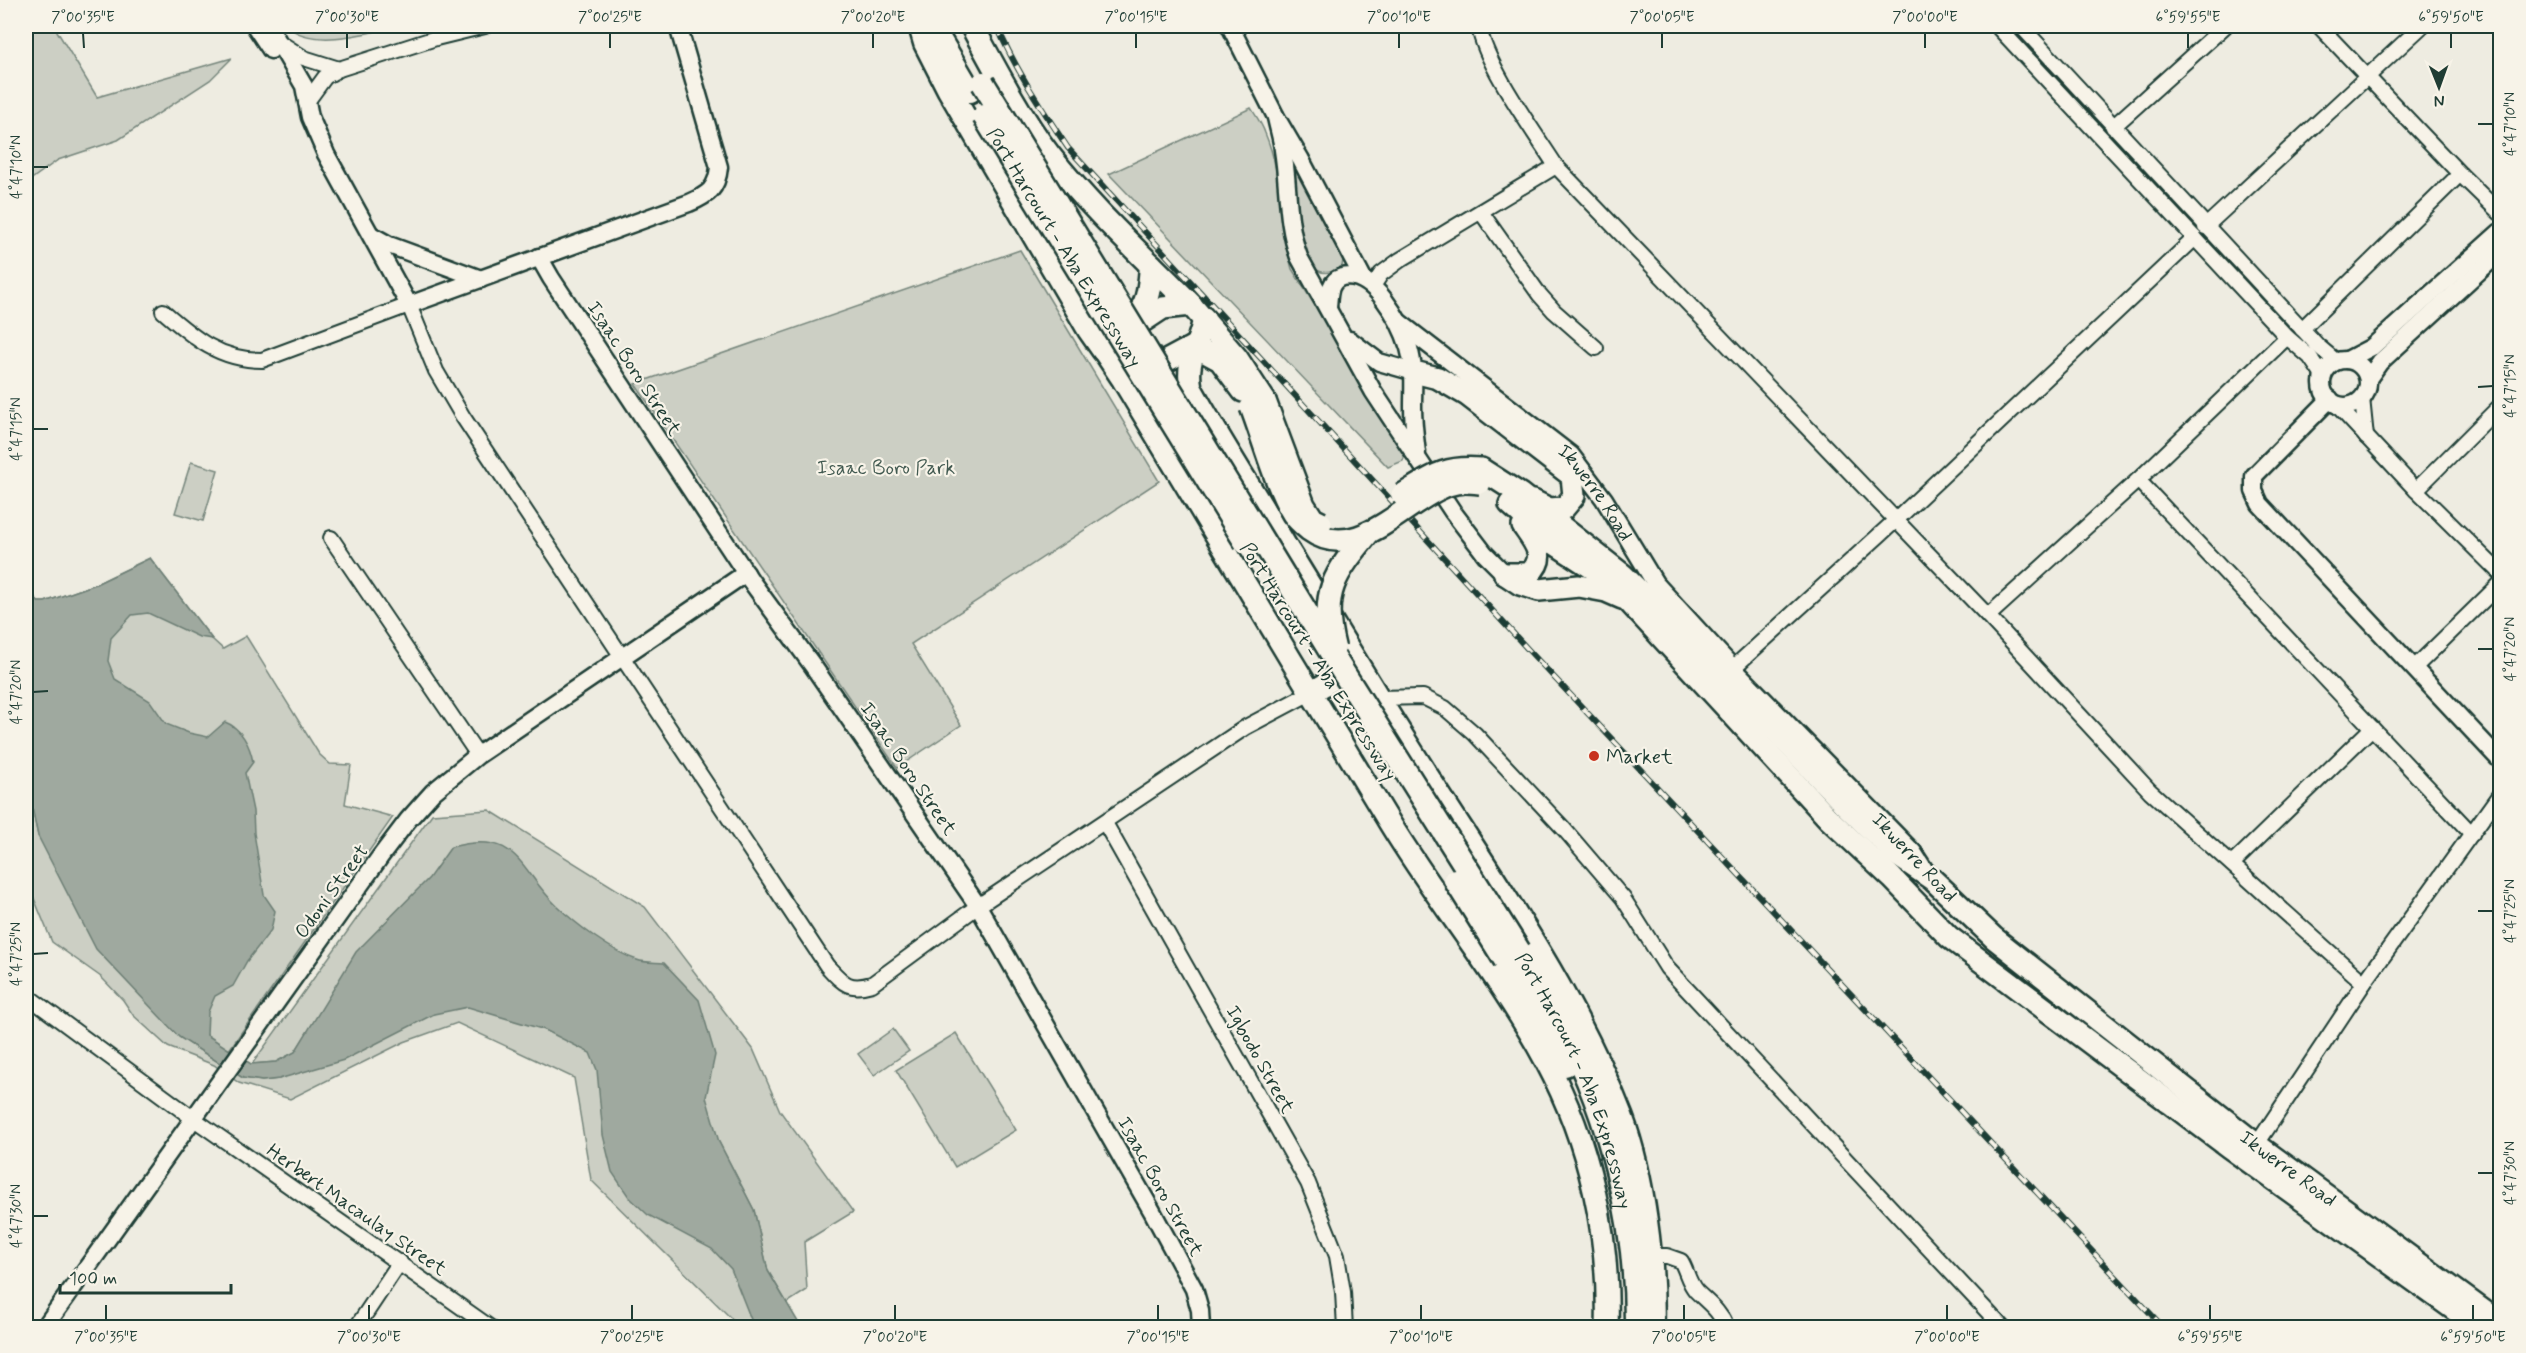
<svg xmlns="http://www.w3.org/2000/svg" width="2526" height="1353" font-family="Mynerve,sans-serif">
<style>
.green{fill:#cccfc4;stroke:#76867c;stroke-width:1.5}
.water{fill:#9fa99f;stroke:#6c7e74;stroke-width:1.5}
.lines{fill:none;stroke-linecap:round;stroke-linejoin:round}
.minor-casing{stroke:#1f3d34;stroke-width:18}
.tertiary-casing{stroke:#1f3d34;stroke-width:21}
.primary-casing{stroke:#1f3d34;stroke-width:26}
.trunk-casing{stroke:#1f3d34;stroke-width:27}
.minor{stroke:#f7f3e8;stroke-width:14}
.tertiary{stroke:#f7f3e8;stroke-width:16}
.primary{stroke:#f7f3e8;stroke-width:21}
.trunk{stroke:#f7f3e8;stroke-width:22}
.rail-casing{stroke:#1f3d34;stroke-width:6}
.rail{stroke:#f7f3e8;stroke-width:4;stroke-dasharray:11;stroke-linecap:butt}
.primary-bridge-casing{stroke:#1f3d34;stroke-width:26;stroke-linecap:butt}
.trunk-bridge-casing{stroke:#1f3d34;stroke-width:27;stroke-linecap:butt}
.primary-bridge{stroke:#f7f3e8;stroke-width:21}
.trunk-bridge{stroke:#f7f3e8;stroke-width:22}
.ticks{fill:none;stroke:#1f3d34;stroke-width:2}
.poi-dot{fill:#c8321e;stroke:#f7f3e8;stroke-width:2}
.labels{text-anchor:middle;stroke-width:4.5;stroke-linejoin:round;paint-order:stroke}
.street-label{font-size:20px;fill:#1f3d34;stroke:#f7f3e8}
.park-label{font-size:20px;fill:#425a51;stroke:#f7f3e8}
.poi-label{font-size:20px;fill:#1f3d34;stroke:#f7f3e8;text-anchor:start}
.neatline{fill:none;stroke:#1f3d34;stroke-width:2}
.ticks-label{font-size:15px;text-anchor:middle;fill:#1f3d34}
</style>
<rect width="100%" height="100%" fill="#eeece1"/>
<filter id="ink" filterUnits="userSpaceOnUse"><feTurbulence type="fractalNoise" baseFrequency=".0167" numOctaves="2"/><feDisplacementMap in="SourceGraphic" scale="12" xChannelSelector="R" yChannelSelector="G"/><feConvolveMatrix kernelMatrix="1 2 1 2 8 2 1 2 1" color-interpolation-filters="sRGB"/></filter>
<g filter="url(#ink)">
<g class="green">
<path d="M26,26H54L97,97L232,58L210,80L118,140L58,160L26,183Z"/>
<path d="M287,26H400C368,32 314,50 287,26Z"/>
<path d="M1251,108C1256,116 1262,124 1265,133C1283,175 1280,225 1292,269L1406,452L1403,461L1388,467L1109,174Z"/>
<path d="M1293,165L1298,168L1344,254L1342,266C1294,300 1295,190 1293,165Z"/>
<path d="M1020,250L1159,481L911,644L961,725L897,768L635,384Z"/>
<path d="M191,462L218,470L203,521L175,513Z"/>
<path d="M150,558L212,639L223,649L246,636L319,754L330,764L351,765L345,804L393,817L229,1050L207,1035L26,585L38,602H45L96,584Z"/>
<path d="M26,779L38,836L179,1037L243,1078L262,1081L279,1079L512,944L717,1218L753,1325L740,1327L591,1180L574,1078L457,1023L404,1042L290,1099L239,1083L214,1065L168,1047L133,1015L123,1000L101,977L52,942L26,879Z"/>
<path d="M489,810L645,907L753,1049L780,1111L853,1212L804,1242L807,1290L787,1303L768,1271L754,1210L719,1142L640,1010L332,993L295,1052L276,1062L252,1064L432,814Z"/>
<path d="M893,1029L909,1051L874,1075L858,1054Z"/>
<path d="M956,1033L1016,1130L955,1167L896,1070Z"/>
</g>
<path class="water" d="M150,558L212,639L199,637L148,613L132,615L111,638L108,661L115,679L150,701L166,724L189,733L208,737L225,722C241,728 250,745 253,762L245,773L253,811L254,833L264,895L275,911L271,930L247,961L233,986L215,996L208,1012L207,1035L251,1064L276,1062L295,1052L356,952L429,878L451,847C520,829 518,869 557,906C577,925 611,951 637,960C645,963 656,962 664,963L699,1000L715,1055L706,1097L719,1142L754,1210L768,1271L801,1327H754L731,1269L712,1249L648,1215L629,1197L612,1172L603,1135L597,1070L590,1053L545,1030L468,1007L434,1014L344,1060L279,1079L262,1081L243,1078L179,1037L96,949L38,836L26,779V585L38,602H45L96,584Z"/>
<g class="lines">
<g class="minor-casing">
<g id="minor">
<path d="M1479,26C1484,63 1535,133 1556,166L1988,616L2150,791L2364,983"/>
<path d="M1997,26L2287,337L2310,357L2323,376"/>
<path d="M2021,26L2318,346L2337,362"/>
<path d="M2319,26L2460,174L2500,213"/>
<path d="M279,42L304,58L339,69"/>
<path d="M306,103L325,77L339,69L436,38L485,26"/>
<path d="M2113,127L2225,26"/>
<path d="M1481,212L1539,294L1554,311L1596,348"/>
<path d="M2205,227L2422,26"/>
<path d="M1373,286L1381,274L1400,260L1556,166"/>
<path d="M163,311C194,338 219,360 262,360L409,305L436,371L463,417L827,966C843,983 848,991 872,984L978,906L1246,727L1312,692"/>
<path d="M2302,329L2460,174"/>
<path d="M2362,398L2366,437"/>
<path d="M2334,402L2416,490L2500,573"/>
<path d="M2138,480L2472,834"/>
<path d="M2416,490L2500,406"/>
<path d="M331,538L478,755"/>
<path d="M1988,616L2138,480L2287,337"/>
<path d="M1733,668L1896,520L2195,238"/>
<path d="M2414,668L2500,584"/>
<path d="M1379,698L1423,697L1445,708L1475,734L1564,829L1623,898L1667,968L2003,1328"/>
<path d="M1105,823L1308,1183L1337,1256L1343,1292L1345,1328"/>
<path d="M2232,864L2372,728"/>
<path d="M26,995L194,1119L491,1328"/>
<path d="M2253,1150L2364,983L2500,794"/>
<path d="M1650,1256H1667L1681,1261C1687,1271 1688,1282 1696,1291C1709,1304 1719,1310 1727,1328"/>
<path d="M356,1328L400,1262"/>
</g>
</g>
<g class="tertiary-casing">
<g id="tertiary">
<path d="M255,26L271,50"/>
<path d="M269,26L304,86L310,117L326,154L409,305L689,203C708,195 717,189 719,167L678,26"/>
<path d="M1230,26L1276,117L1300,158L1364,280"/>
<path d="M1276,117C1278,128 1282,139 1283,150C1289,187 1286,222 1299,257L1373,391L1453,512L1485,554L1505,574"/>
<path d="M371,235L389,245L481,279"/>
<path d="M539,257L551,278L751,581L813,666L978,906L1152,1211L1194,1289L1200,1310L1201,1328"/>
<path d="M1328,308C1329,297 1328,281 1342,277C1374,270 1401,322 1409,348C1415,368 1413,387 1413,407C1413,423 1415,437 1417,453"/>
<path id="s1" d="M1399,322L1571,455L1604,499L1655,583L1733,668L1913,852L1926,872"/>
<path d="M1350,340L1379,362L1414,372"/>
<path d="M2347,360L2372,347L2500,232"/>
<circle cx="2345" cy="383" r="23"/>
<path d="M2368,379L2380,362L2500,252"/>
<path d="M2330,399L2254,476V491L2260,504L2500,760"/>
<path d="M44,1328L380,857L408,820L433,792L478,755L746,573"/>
</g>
</g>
<g class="primary-casing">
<g id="primary">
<path d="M1204,318C1200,345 1185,358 1191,388C1221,442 1255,494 1287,548C1328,614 1368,682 1410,748C1485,868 1571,984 1622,1117C1644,1176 1655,1265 1653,1328"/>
<path d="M1194,346L1220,360L1243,391"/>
<path d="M1414,372L1438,378L1467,395L1572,476L1574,496L1564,508L1549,509L1533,501"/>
<path d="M1142,374L1194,346"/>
<path d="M1265,401L1237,358L1191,305L1163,308L1110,343L1103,350L1123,380C1212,529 1301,677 1391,825C1440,905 1502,979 1546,1061C1590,1143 1610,1236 1607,1328"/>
<path id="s2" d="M1481,469L1520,494L1623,575L1707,658L1843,803L1897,855L1932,879L1994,938L2257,1145L2500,1323"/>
<path d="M1510,504L1554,543L1606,577L1828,818L1892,878L1949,937L2229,1147L2480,1328"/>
<path d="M1505,574L1520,584L1539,590L1579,586L1606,591L1622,598"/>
<path d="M1505,574H1529C1548,557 1535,543 1523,526"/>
<path d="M1312,692L1358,665"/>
</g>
</g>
<g class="trunk-casing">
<g id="trunk">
<path d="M920,26L925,43L949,90L1089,330L1103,350"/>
<path d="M972,26C994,67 1021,118 1049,155C1091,209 1143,256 1191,305"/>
<path d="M937,35L970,91"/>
<path d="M1111,327C1147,317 1149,299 1151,265"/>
<path id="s3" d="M1519,951C1534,976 1549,1001 1563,1027C1611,1120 1637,1223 1636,1328"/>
<path d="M1505,960L1565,1065"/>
</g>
</g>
<use href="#minor" class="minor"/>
<use href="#tertiary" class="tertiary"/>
<use href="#primary" class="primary"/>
<use href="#trunk" class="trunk"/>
<g class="rail-casing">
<path id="rail" d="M997,26C1015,69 1042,109 1068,148L1534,656L2164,1328"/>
</g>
<use href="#rail" class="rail"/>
<g class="primary-bridge-casing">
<g id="primary-bridge">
<path d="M1265,401L1304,505L1313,519L1321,523"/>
<path d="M1251,407C1263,438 1276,487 1293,514C1297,520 1303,525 1309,530C1357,565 1405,500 1448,485C1459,481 1469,482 1480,483"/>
<path d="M1402,495C1433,476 1444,466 1481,469"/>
</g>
</g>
<g class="trunk-bridge-casing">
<g id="trunk-bridge">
<path d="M983,83L1338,664L1519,951"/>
<path id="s4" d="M984,116L1246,543"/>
<path d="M1334,648C1320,592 1334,575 1369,532"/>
<path d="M1455,880L1505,960"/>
</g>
</g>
<use href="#primary-bridge" class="primary-bridge"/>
<use href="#trunk-bridge" class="trunk-bridge"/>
</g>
</g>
<path class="ticks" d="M83,33L84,48M347,33V48M610,33V48M873,33V48M1136,33V48M1399,33V48M1662,33V48M1925,33V48M2188,33V48M2451,33V48M2478,124H2493M33,167H48M2478,387L2493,386M33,429H48M2478,649H2493M33,692L48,691M2478,911H2493M33,954L48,953M2478,1173H2493M33,1216H48M106,1305V1320M369,1305V1320M632,1305V1320M895,1305V1320M1158,1305V1320M1421,1305V1320M1684,1305V1320M1947,1305V1320M2210,1305V1320M2473,1305V1320"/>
<circle class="poi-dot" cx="1594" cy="756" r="6"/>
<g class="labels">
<g class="street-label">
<text dy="7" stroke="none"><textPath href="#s4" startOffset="154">Port Harcourt - Aba Expressway</textPath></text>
<text transform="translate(635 368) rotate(57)" y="7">Isaac Boro Street</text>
<text dy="7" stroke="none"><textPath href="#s1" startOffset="262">Ikwerre Road</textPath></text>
<text transform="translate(1319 661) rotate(58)" y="7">Port Harcourt - Aba Expressway</text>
<text transform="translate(909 768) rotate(56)" y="7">Isaac Boro Street</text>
<text transform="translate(1915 857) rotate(47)" y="7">Ikwerre Road</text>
<text transform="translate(331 891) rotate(-54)" y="7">Odoni Street</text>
<text transform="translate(1261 1059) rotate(61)" y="7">Igbodo Street</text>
<text dy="7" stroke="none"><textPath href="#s3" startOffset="142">Port Harcourt - Aba Expressway</textPath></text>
<text dy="7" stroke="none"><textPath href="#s2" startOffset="1071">Ikwerre Road</textPath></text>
<text transform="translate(1161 1186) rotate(61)" y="7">Isaac Boro Street</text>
<text transform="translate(357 1209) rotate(35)" y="7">Herbert Macaulay Street</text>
</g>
<g class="park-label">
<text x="886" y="474">Isaac Boro Park</text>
</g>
<g class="poi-label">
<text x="1606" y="763">Market</text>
</g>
</g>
<rect width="2526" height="1353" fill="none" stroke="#f7f3e8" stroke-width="66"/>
<g transform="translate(2439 87) rotate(179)" stroke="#f7f3e8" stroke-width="4.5" paint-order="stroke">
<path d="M0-4.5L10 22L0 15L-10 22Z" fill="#1f3d34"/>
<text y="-9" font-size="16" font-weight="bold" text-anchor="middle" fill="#1f3d34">N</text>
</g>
<path d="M60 1284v9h171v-9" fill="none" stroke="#1f3d34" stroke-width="3"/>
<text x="69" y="1284" font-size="18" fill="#1f3d34" stroke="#f7f3e8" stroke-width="4.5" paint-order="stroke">100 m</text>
<rect x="33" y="33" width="2460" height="1287" class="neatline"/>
<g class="ticks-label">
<text x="83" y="22">7°00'35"E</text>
<text x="347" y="22">7°00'30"E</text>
<text x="610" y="22">7°00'25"E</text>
<text x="873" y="22">7°00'20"E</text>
<text x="1136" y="22">7°00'15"E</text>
<text x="1399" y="22">7°00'10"E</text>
<text x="1662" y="22">7°00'05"E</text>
<text x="1925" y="22">7°00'00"E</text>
<text x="2188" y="22">6°59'55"E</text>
<text x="2451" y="22">6°59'50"E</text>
<text transform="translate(2510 124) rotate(-90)" y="5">4°47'10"N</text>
<text transform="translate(16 167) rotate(-90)" y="5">4°47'10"N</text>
<text transform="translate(2510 386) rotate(-90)" y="5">4°47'15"N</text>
<text transform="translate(16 429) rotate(-90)" y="5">4°47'15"N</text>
<text transform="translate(2510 649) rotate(-90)" y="5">4°47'20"N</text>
<text transform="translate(16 692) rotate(-90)" y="5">4°47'20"N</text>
<text transform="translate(2510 911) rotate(-90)" y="5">4°47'25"N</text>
<text transform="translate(16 954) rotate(-90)" y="5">4°47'25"N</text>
<text transform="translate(2510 1173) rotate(-90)" y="5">4°47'30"N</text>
<text transform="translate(16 1216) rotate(-90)" y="5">4°47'30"N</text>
<text x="106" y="1342">7°00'35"E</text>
<text x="369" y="1342">7°00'30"E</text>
<text x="632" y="1342">7°00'25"E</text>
<text x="895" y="1342">7°00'20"E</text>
<text x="1158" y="1342">7°00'15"E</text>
<text x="1421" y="1342">7°00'10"E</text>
<text x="1684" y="1342">7°00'05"E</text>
<text x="1947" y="1342">7°00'00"E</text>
<text x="2210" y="1342">6°59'55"E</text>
<text x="2473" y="1342">6°59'50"E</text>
</g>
</svg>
